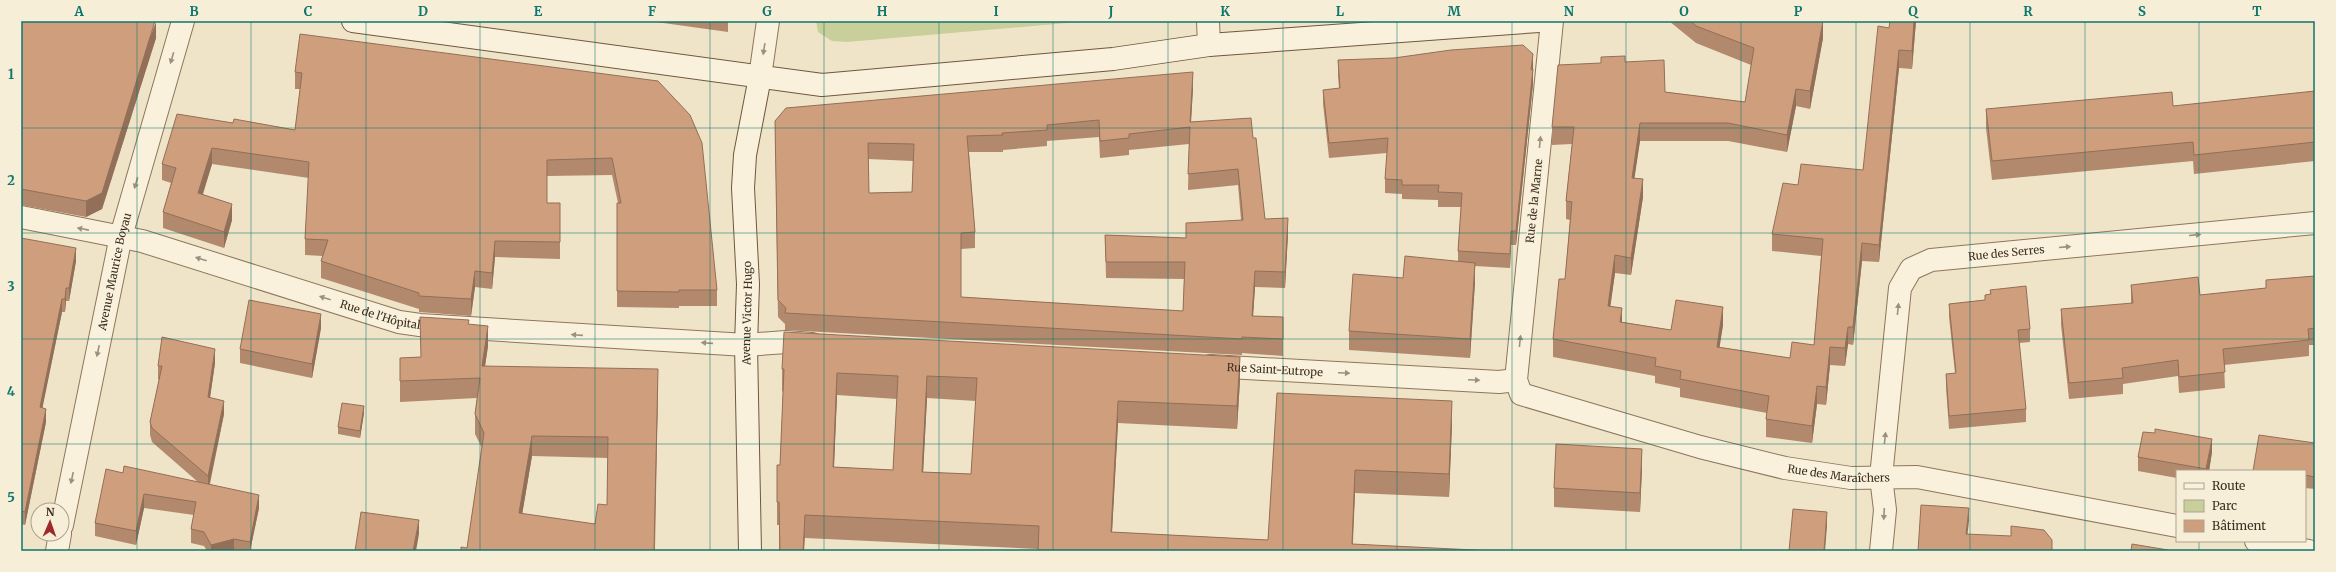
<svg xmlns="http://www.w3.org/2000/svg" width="2336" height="572" font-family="Merriweather,serif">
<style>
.green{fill:#c9cf9b}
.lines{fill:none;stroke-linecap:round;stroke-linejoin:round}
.street-casing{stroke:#8d765c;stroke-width:24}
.secondary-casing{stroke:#6f573f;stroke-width:24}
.street{stroke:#faf1dc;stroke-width:22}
.secondary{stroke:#faf1dc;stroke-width:22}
.wall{fill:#b2896c;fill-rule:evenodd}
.shaded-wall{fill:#916f58}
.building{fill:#cf9f7d;stroke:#916f58;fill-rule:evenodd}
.oneway{fill:#9c907e}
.grid{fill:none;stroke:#0f766e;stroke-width:1;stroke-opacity:0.55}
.labels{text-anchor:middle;stroke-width:3;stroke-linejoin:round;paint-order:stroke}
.street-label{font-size:11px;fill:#3d2e20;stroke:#f7eed8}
.neatline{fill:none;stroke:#0f766e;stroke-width:1.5}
.grid-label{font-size:13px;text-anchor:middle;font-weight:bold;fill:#0f766e}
</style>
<rect width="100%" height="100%" fill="#f0e4c8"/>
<path class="green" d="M816,21H1090L847,42L832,41L818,32Z"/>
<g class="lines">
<g class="street-casing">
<g id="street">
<path d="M1208,21L1209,45"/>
<path id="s1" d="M1552,21L1516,380L1521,394L1700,447L1785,468L1851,478L1917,477L2177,526"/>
<path d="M760,77L768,21"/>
<path id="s2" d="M21,217L142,241L399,322L420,325L746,345L786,342L812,344"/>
<path id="s3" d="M1210,366L1499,382L1516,380"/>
<path id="s4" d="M62,525L121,236L183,21"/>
<path d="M2256,541L2309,551"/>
<path d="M57,551L60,534"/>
<path id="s5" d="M1881,551L1885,510L1881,477L1900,288L1911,269L1931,260L2315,223"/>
</g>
</g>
<g class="secondary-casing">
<g id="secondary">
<path d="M353,21L822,85L1113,59L1209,45L1539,21"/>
<path id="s6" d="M750,551L746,345L748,284L743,188L745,155L760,77"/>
</g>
</g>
<use href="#street" class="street"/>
<use href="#secondary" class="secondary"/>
</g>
<g class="wall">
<path d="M21,21L156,38L102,209L86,217L21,205Z"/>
<path d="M649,21H728V32Z"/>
<path d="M1669,21H1823V38L1810,109L1796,106L1787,152L1728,141H1640L1634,178L1643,197L1631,275L1615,273L1610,306L1622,322L1671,330L1723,325L1719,347L1790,358L1814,345L1821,256L1772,251V234L1798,185L1863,170L1889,28L1916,21L1912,69L1899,68L1879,262L1862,261L1853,345L1848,344L1845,366L1830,365L1826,405L1817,404L1812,443L1766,437V419L1767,413L1680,397V388L1655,383V376L1553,357V339L1565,279L1570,220L1566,219V201L1572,144L1552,145V127L1625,62L1665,92L1745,102L1751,65L1696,43Z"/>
<path d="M1338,60L1532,70L1533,84L1516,245H1511L1510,268L1475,266V282L1470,358L1349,350V331L1403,278L1458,261V251L1461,207H1438V200L1402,199V194L1385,193V179L1387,153L1329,158L1323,104V90L1339,89L1338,75Z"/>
<path d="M295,72L658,81L717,290V306H679V308L617,307V203H618L612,175L547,176V203H560V259L495,257L492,289L475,287L471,316L419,312V309L321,278V261L323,256L305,255V239L309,178L212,164L203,194L232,220L224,248L163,228V212L171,183L162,180V164L233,123L295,130L300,89H295Z"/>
<path d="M1193,88L1191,122L1253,138L1265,219L1288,234L1285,288L1255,287L1253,316L1283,317V356L1242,353V355L785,330V324L778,317L775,121ZM1099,137L1100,158L1129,155V150L1189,144L1188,190L1238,185L1241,220L1186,238L1105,235L1106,278L1184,279L1183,311L961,297V249L975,248V232L969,152H1003V150L1047,146V141ZM868,159L913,161L912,192L869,193Z"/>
<path d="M2315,91V161L2194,174L2193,161L1992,180L1986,128V109L2173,106Z"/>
<path d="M21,238L76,261L69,301H66L65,312H62L42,408L46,422L25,525L21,524Z"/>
<path d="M2315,276V345H2309V356L2224,365L2225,388L2179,393L2178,376L2123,384V394L2069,399L2061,325V309L2131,304V285L2200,295L2266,288V280Z"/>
<path d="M1990,290L2030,329V342L2019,343L2026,409V422L1949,429L1946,387V374L1955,373L1949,317V304L1985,300L1990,295Z"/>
<path d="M420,317L469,324L488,346L485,366L658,389L655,551L467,548L482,448L475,434V414L477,398L400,402V358L421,357ZM532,456L608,458L607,505L595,524L522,514Z"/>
<path d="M321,328L312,378L240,363V349Z"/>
<path d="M215,363L210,398L224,414L210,484L259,508L250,551H207L204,546L191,543V529L194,515L144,508L136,545L95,536V523L123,473L198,482L152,442L150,435V422L159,380L158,379V366Z"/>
<path d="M782,369L1240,380L1237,429L1118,423L1112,532L1268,540L1277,393L1452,424L1449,497L1355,493L1353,544L1038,549L805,538L804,551H779V525H777V502L780,465L783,392L782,391ZM837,395L897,399L893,470L834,467ZM927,398L976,401L971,474L923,472Z"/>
<path d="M364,413L360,438L338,434V427Z"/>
<path d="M2315,443V489L2305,488V471Z"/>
<path d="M2212,452L2209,471H2177V478L2138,471V457Z"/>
<path d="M1642,468L1640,512L1554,507V488Z"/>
</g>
<g class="shaded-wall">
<path d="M1823,21V38L1810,109V91Z"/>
<path d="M1914,21H1916L1912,69V51Z"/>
<path d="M156,22V38L102,209L86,217V201Z"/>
<path d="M1899,50V68L1879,262V245Z"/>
<path d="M1533,54V69L1531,84V70Z"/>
<path d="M1533,69V84L1516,245V231Z"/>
<path d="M1193,72V88L1190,138V122Z"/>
<path d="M1796,89V106L1787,152V135Z"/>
<path d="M1640,123V141L1632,195V178Z"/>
<path d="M212,148V164L198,209V193Z"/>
<path d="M1643,179V197L1631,275V258Z"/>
<path d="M232,204V220L224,248V232Z"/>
<path d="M1288,218V234L1285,288V272Z"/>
<path d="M1511,231V245L1510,268V254Z"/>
<path d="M495,241V257L492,289V273Z"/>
<path d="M1862,243V261L1853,345V327Z"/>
<path d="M76,248V261L69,301V288Z"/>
<path d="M1615,255V273L1608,324V306Z"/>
<path d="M1475,263V282L1470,358V339Z"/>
<path d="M475,271V287L471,316V299Z"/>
<path d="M1255,271V287L1252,332V316Z"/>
<path d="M66,288V301L65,312V299Z"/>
<path d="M62,299V312L40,420V407Z"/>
<path d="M1723,307V325L1717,364V347Z"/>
<path d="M1622,308V326L1620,322Z"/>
<path d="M321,314V328L312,378V364Z"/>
<path d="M488,326V346L482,386V366Z"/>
<path d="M1848,327V344L1845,366V348Z"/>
<path d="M1830,347V365L1826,405V387Z"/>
<path d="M215,349V363L208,411V397Z"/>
<path d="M1240,357V380L1237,429V406Z"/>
<path d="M658,369V389L654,551Z"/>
<path d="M837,373V395L833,490V467Z"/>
<path d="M927,376V398L922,494V472Z"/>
<path d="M1817,386V404L1812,443V426Z"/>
<path d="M224,401V414L208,490V476Z"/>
<path d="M1118,401V423L1111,551V532Z"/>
<path d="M1452,401V424L1449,497V474Z"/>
<path d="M364,406V413L360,438V431Z"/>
<path d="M46,409V422L25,525V512Z"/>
<path d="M532,436V456L519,533V513Z"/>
<path d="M2212,439V452L2209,471H2206Z"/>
<path d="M1642,449V468L1640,512V493Z"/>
<path d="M1355,470V493L1352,551V544Z"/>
<path d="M144,494V508L136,545V531Z"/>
<path d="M259,495V508L250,551V542Z"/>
<path d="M1969,508V521L1966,547V534Z"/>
<path d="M1827,512V526L1825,551H1824Z"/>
<path d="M805,515L804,551H803Z"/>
<path d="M419,520V534L416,551H413Z"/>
<path d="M234,539V551H211V545Z"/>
</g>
<g class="building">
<path d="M21,21H155L102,193L86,201L21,189Z"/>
<path d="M1691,21H1823L1810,91L1796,89L1787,135L1728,123H1640L1632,178L1643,179L1631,258L1615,255L1608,306L1622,308L1620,322L1671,330L1676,300L1723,307L1717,347L1790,358L1792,342L1814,345L1823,239L1772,234L1783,183L1798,185L1801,164L1863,170L1878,26L1889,28L1890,21H1914L1912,51L1899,50L1879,245L1862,243L1853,327H1848L1845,348L1830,347L1826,387L1817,386L1812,426L1766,419L1769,396L1680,379L1681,371L1655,366L1656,358L1553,339L1559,279H1565L1572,202L1566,201L1574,127H1552L1558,65L1601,63V57L1625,56V62L1664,60L1665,92L1745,102L1754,48L1696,26Z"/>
<path d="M300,34L658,81L690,115L702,143L717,290H679V292L617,291V203H621L612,158L547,160V203H560V242L495,241L492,273L475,271L471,299L419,296V293L321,261L328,240L305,239L309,162L212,148L198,193L232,204L224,232L163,212L176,168L162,164L177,114L233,123L234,119L295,130L302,73L295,72Z"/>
<path d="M1523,45L1533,54L1531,70L1533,69L1516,231H1511L1510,254L1458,251L1462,193L1438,192L1439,185H1402V180L1385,179L1388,138L1329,143L1323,90L1340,88L1338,60L1394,58L1451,50Z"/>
<path d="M1193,72L1190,122L1251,118L1253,138H1256L1265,219L1288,218L1285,272L1255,271L1252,316L1283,317V339L1242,337V339L785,313L786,308L778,300L775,121L786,108ZM1099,120L1100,141L1129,138V134L1190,127L1188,174L1238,169L1243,220L1186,223V238L1105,235L1106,262H1185L1183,311L961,297V233L975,232L967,136L1003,135L1002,133L1047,130V125ZM868,143L914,144L912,192L869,193Z"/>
<path d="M2315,91V142L2194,155L2193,142L1992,161L1986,109L2172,92L2173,106Z"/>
<path d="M21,238L76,248L69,288H66L65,299H62L40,407L46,409L25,512L21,511Z"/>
<path d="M1405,256L1475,263L1470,339L1349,331L1353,274L1403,278Z"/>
<path d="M2315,276V328L2308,329L2309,340L2223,349L2225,372L2179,377L2178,360L2122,368L2123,378L2069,383L2061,309L2133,303L2131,285L2198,277L2200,295L2266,288V280Z"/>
<path d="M2026,286L2030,329L2018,330L2026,409L1949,416L1946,374L1956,373L1949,304L1985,300V295L1991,294L1990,290Z"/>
<path d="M249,300L321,314L312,364L240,349Z"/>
<path d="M420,317L469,320L468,324L488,326L482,366L658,369L654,551H461V547L467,548L484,433L475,414L480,378L400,381V358L421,357ZM532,436L608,437L607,505L598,504L595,524L519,513Z"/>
<path d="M784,332L1240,357L1237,406L1118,401L1111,532L1268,540L1277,393L1452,401L1449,474L1355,470L1352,544L1495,551H1038L1039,526L805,515L803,551H780L779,502H777V465H780L784,369H782ZM837,373L898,376L893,470L833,467ZM927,376L977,378L971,474L922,472Z"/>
<path d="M162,337L215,349L208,397L224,401L208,476L152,428L150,422L162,366H158Z"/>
<path d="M342,403L364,406L360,431L338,427Z"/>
<path d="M2155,429L2212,439L2206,469L2138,457L2143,432L2155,433Z"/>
<path d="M2259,435L2315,443V477L2305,475V471H2253Z"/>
<path d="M1556,444L1642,449L1640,493L1554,488Z"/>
<path d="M124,466L259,495L250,542L234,539L211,545L204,532L191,529L196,502L144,494L136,531L95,523L106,469L123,473Z"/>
<path d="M1921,505L1969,508L1966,534L2011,536V526L2044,530L2052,540V551H1918Z"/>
<path d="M1793,509L1827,512L1824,551H1789Z"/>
<path d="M361,512L419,520L413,551H355Z"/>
<path d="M2132,544L2168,550V551H2131Z"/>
</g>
<defs><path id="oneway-solid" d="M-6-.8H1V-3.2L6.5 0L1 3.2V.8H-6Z"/></defs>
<g class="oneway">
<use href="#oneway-solid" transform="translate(764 49) rotate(99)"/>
<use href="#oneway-solid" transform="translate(172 58) rotate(106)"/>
<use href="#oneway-solid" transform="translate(1540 142) rotate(-84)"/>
<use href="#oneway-solid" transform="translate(136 183) rotate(106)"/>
<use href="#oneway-solid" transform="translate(83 229) rotate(-169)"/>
<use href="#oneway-solid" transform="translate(2195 235) rotate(-5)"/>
<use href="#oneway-solid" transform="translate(2065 247) rotate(-5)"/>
<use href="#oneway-solid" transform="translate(201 259) rotate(-162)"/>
<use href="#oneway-solid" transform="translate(325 298) rotate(-162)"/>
<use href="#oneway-solid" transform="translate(1898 309) rotate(-84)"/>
<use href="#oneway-solid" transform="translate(577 335) rotate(-176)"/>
<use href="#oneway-solid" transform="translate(1520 341) rotate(-84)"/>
<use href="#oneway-solid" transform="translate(707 343) rotate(-176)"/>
<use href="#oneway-solid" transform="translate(98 351) rotate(102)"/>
<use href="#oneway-solid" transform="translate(1344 373) rotate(3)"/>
<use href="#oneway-solid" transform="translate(1474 380) rotate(3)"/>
<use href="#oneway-solid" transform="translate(1885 438) rotate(-84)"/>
<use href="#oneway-solid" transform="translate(72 478) rotate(102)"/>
<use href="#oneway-solid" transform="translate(1884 514) rotate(93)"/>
</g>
<path class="grid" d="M137,21V551M251,21V551M366,21V551M480,21V551M595,21V551M710,21V551M824,21V551M939,21V551M1053,21V551M1168,21V551M1283,21V551M1397,21V551M1512,21V551M1626,21V551M1741,21V551M1856,21V551M1970,21V551M2085,21V551M2199,21V471M21,128H2315M21,233H2315M21,339H2315M21,444H2315M2199,541V551"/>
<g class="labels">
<g class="street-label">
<text transform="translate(1534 201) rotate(-84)" y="4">Rue de la Marne</text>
<text dy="4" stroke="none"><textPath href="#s5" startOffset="384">Rue des Serres</textPath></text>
<text dy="4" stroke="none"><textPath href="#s4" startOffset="259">Avenue Maurice Boyau</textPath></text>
<text dy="4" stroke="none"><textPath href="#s2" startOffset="373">Rue de l'Hôpital</textPath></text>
<text dy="4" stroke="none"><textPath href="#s6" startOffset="238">Avenue Victor Hugo</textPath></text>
<text dy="4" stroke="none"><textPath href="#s3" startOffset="65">Rue Saint-Eutrope</textPath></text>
<text dy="4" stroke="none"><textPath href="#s1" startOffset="704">Rue des Maraîchers</textPath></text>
</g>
</g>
<rect width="2336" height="572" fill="none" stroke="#f7eed8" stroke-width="44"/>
<rect x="2176" y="470" width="130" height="72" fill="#f7eed8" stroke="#ada18e"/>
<rect x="2184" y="483" width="20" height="6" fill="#faf1dc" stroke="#ada18e"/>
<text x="2212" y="490" font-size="12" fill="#3d2e20">Route</text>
<rect x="2184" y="500" width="20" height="12" fill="#c9cf9b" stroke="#ada18e"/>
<text x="2212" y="510" font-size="12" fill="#3d2e20">Parc</text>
<rect x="2184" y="520" width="20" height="12" fill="#cf9f7d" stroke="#ada18e"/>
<text x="2212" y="530" font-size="12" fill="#3d2e20">Bâtiment</text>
<g transform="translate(50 522) rotate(2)"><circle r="19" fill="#f7eed8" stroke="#ada18e"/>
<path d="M0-3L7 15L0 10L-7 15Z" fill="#9e2a2b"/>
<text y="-6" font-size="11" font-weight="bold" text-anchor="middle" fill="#3d2e20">N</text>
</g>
<rect x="22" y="22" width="2292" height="528" class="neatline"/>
<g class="grid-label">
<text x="79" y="16">A</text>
<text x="194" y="16">B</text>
<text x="308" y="16">C</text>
<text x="423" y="16">D</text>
<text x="538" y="16">E</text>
<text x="652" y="16">F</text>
<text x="767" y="16">G</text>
<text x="882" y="16">H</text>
<text x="996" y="16">I</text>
<text x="1111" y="16">J</text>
<text x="1225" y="16">K</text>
<text x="1340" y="16">L</text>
<text x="1454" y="16">M</text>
<text x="1569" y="16">N</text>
<text x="1684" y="16">O</text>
<text x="1798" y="16">P</text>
<text x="1913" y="16">Q</text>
<text x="2028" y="16">R</text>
<text x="2142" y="16">S</text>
<text x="2257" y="16">T</text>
<text x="11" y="79">1</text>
<text x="11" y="185">2</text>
<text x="11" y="291">3</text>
<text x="11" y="396">4</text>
<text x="11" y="502">5</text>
</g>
</svg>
